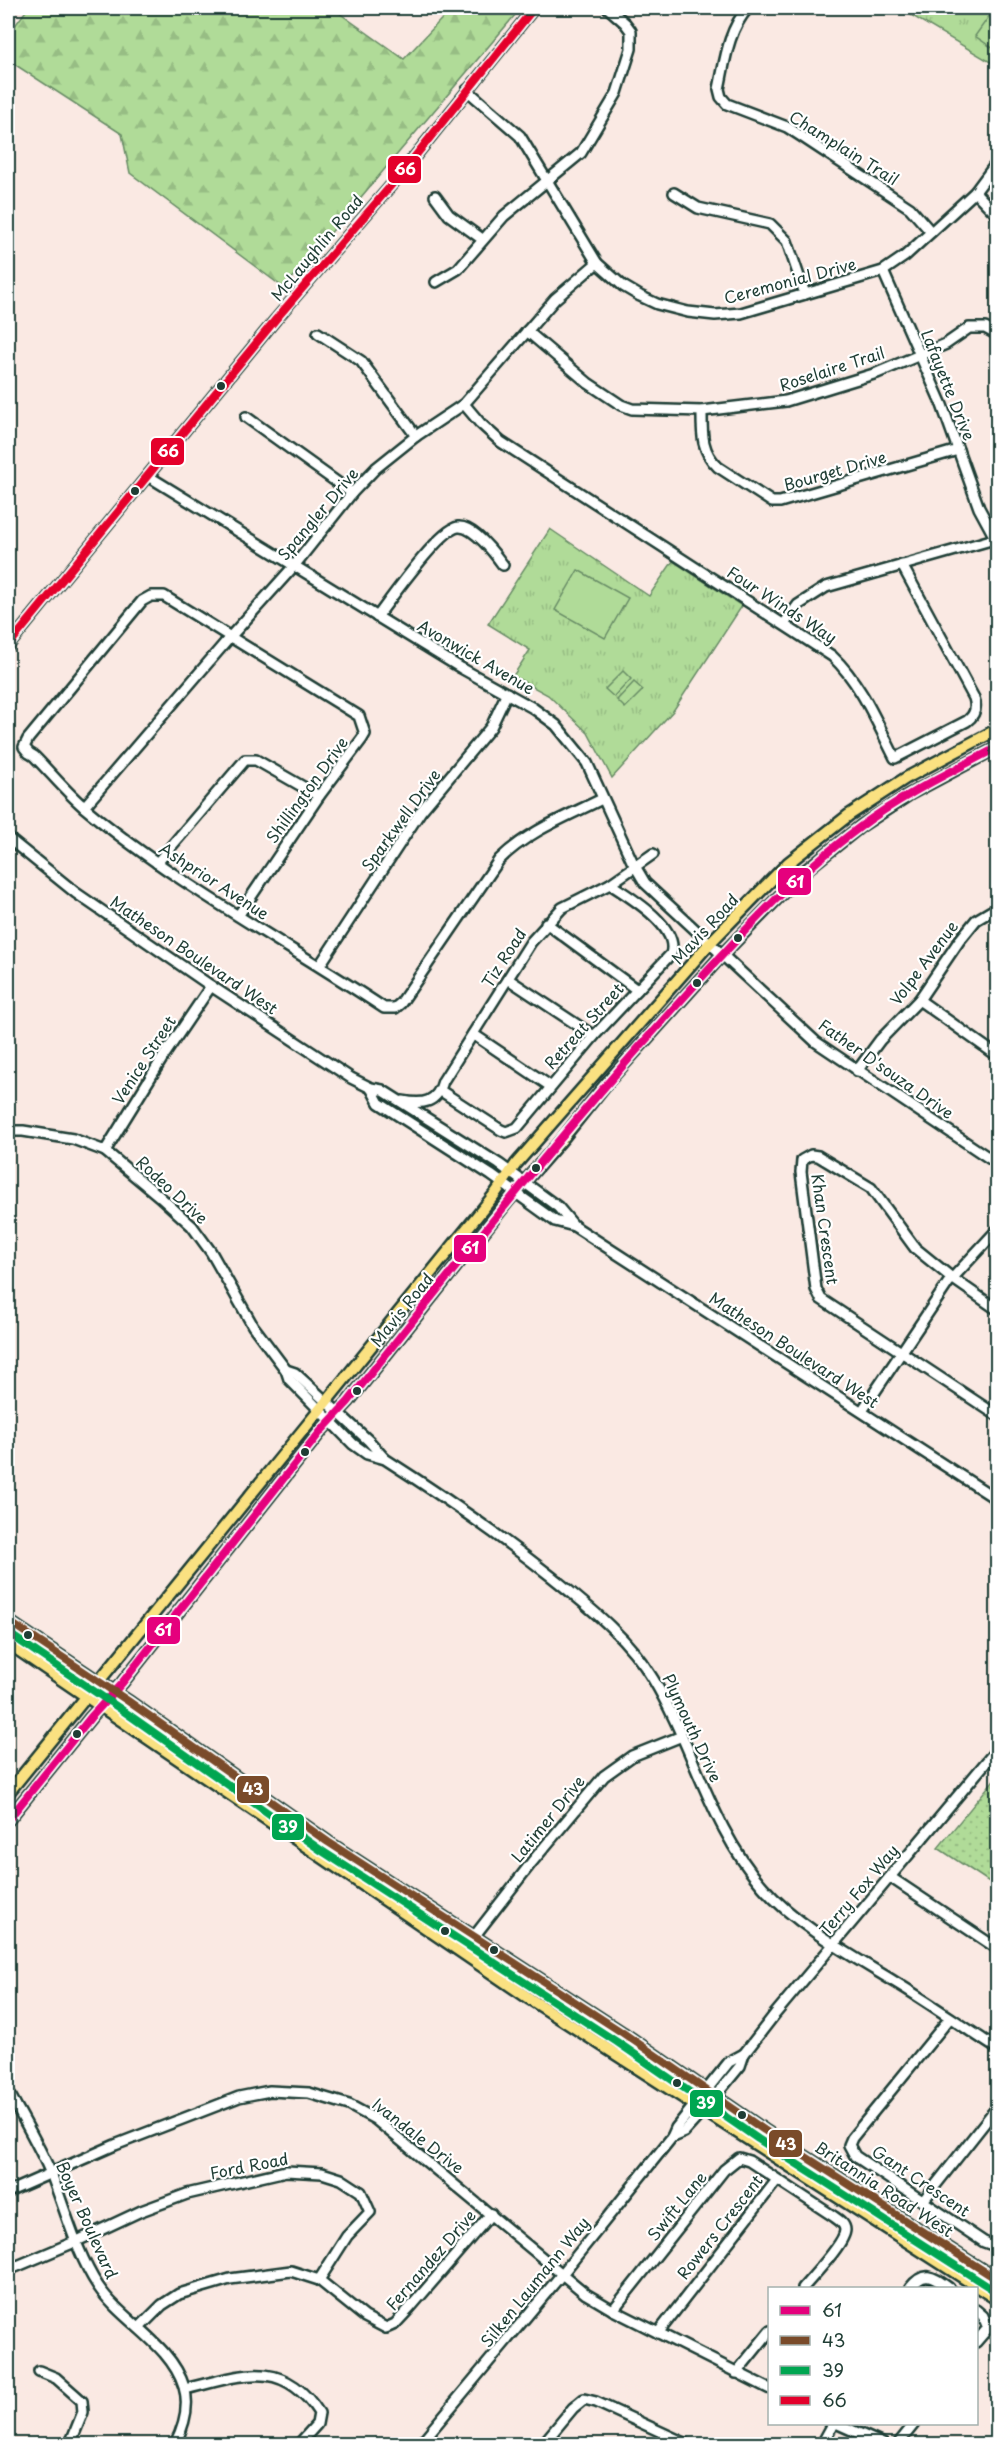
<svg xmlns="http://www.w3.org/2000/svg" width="1005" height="2452" font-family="'Playpen Sans',sans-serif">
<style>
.grass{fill:url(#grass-dots);stroke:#688c66;stroke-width:1.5}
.forest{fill:url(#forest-firs);stroke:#688c66;stroke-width:1.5}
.park{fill:url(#park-tufts);stroke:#688c66;stroke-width:1.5}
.garden{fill:#b0db98;stroke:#688c66;stroke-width:1.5}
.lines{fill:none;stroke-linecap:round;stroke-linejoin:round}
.minor-casing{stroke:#1f3d34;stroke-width:14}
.major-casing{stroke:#1f3d34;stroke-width:15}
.minor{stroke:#fff;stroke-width:9}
.major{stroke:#fae181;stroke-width:10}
.bus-1-casing{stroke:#fff;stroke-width:12}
.bus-2-casing{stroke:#fff;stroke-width:12}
.bus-3-casing{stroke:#fff;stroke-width:12}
.bus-4-casing{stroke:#fff;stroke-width:12}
.bus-1{stroke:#e5007d;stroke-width:8}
.bus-2{stroke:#7a4b2a;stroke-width:8}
.bus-3{stroke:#00a651;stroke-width:8}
.bus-4{stroke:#e4002b;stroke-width:8}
.bus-dot{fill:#1f3d34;stroke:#fff;stroke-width:2}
.labels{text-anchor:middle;stroke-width:4.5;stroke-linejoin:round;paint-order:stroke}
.street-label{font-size:16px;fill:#1f3d34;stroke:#fff}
.line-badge{stroke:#fff;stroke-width:2}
.badge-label{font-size:16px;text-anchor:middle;font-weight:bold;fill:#fff}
</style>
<defs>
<pattern id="grass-dots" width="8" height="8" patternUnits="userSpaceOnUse" patternTransform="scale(1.5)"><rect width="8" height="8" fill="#b0db98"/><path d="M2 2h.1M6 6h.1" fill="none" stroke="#97bd84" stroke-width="1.8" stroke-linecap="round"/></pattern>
<pattern id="forest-firs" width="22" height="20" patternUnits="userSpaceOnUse" patternTransform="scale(1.5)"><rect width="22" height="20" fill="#b0db98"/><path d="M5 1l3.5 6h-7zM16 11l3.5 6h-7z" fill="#97bd84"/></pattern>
<pattern id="park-tufts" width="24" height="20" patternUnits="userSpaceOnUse" patternTransform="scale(1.5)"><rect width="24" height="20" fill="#b0db98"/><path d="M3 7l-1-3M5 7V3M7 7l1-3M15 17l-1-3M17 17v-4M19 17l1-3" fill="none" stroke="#97bd84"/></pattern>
</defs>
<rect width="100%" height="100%" fill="#fae9e3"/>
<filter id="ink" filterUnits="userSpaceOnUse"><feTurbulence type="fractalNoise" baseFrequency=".0167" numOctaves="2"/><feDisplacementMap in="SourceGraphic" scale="12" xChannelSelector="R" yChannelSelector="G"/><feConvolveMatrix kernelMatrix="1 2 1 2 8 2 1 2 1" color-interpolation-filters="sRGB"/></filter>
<g filter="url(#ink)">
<path class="grass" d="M997,1776V1887L938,1848Z"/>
<path class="forest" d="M28,8H332L404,59L452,8H521L284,288L130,173L122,134L8,60V35Z"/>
<g class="park">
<path d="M899,8H997V66Z"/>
<path d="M550,529L649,596L673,561L742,606L673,711L612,778L588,733L548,695L513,676L530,650L488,624Z"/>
</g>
<g class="garden">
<path d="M995,8H997V51L975,36Z"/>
<path d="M578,570L628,598L605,638L555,610Z"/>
<path d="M623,671L631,679L614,697L605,689Z"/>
<path d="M634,682L643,690L625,708L617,700Z"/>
</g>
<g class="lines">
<g class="minor-casing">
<g id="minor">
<path d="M748,8C728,30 725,61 719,89L721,97L727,104L787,127L801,136L910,208L931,232"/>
<path d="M467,90L520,136L597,263L623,286L640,296L657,304L688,312L715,315L741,313L883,271L905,256L975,192L998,161"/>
<path d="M975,192L998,216"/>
<path d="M674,193L698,208L770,224L787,241L805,294"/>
<path d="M435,196L449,215L482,239"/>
<path d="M883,271L942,405L979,508L998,543"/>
<path d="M436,282L458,269L504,216L581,153L617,93L631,49V31L625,23L608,8"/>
<path d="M527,331L588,383L621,405L632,409L702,411L786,401L877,373L946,344L969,328H985L998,335"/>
<path d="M318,333L361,361L416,436"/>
<path d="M464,404L480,423L501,442L832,656C861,683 877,723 895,758L967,721C975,715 977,708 974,698L902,565"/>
<path d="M702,411C702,433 701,451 718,467L772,502H780L958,450"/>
<path d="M246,417L352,493"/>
<path d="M148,476L461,668L533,708L556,725L587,763L632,861L645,883L816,1042L998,1164"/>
<path d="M377,617C390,600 439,530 458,527C473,525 495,554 503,565"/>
<path d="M784,624L798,605L826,587L998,538"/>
<path d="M8,646L276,319L400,175L534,8"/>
<path d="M84,807L231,636L294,566L352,493L376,468L416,436L464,404L555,299L597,263"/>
<path d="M8,838L76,893L211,986L351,1078L371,1088L382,1090L499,1164L558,1207L574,1226"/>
<path d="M157,863L245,760H256L319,796"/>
<path d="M238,916L319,796L362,739L365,734L359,716L164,596H151L142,601L28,739L24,747L29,753L34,756C51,773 67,793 85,808C177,885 285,942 384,1008H395L401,1003L499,860C528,831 566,817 602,799"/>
<path d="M546,923L637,990"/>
<path d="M320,965L421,811L491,727L507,693"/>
<path d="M508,979L594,1036"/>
<path d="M919,1000L998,1056"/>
<path d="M473,1034L550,1086"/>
<path d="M857,1071L880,1040L919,1000L959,941L976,920L998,907"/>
<path d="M371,1088L379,1103L491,1175L555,1221L574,1226L998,1500"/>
<path d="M441,1091L501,1130L506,1132L517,1128L594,1036L671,954C680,927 630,897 610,884"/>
<path d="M403,1101C423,1105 437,1103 443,1081L531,942L562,908L610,884L653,854"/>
<path d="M8,1131H23L73,1139L105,1151L159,1196L192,1226L211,1252L253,1326L286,1370L289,1379L353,1444L367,1454L385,1459C443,1496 498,1534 552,1577C589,1607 628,1637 653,1679C694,1747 710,1827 763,1887C797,1926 851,1955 895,1982C930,2003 963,2027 998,2049"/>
<path d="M105,1151L165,1054L211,986"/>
<path d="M998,1310L952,1278L915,1248L871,1188L818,1156L811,1155L802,1160L801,1172L816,1289L821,1299L998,1416"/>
<path d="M286,1370L295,1373L369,1441L384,1458"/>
<path d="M862,1411L948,1283L998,1229"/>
<path d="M890,1877L998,1949"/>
<path d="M462,1952L532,1862L604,1776L632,1756L682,1736"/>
<path d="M950,2018L852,2138L849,2145L855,2156L984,2242L998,2247"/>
<path d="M8,2091C23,2119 40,2147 52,2176C66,2212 77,2254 98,2286C122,2322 171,2344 184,2387C190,2406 183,2428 175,2444"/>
<path d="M672,2137L684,2132L703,2111L740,2066L744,2054L775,2014L998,1748"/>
<path d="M8,2192L115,2145L239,2097L254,2094L270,2091L309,2093L349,2105L375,2119L586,2294L613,2310L770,2389"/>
<path d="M923,2201L998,2106"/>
<path d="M8,2270L77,2241L141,2211L187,2194L286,2171L322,2173L341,2179L361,2192L370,2212L347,2236L319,2280"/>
<path d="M910,2288C924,2270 932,2276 949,2288"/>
<path d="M613,2310L724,2170L739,2158L749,2161L833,2216C837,2219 845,2223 845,2230C845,2243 812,2277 803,2288"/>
<path d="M976,2310L983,2316L988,2328L976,2342"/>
<path d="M139,2328L162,2305L179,2294L230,2279L291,2271L319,2280L365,2317L386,2328L395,2324L409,2309L491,2214"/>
<path d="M658,2333L777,2180"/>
<path d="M39,2371L56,2378L82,2401L83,2412L70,2444"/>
<path d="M736,2373L770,2331"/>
<path d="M185,2389C240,2376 282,2356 319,2413L317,2424L299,2444"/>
<path d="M838,2424L883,2444"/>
<path d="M420,2444L562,2274L672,2137L676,2128L729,2062L744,2054"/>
<path d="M543,2444L573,2408L584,2399L596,2402L687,2444"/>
<path d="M822,2444L833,2424"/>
<path d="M898,2444L914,2424"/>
</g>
</g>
<g class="major-casing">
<g id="major">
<path d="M8,1621L128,1701L328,1842L623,2033L764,2130L998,2280"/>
<path d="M8,1643L530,1999L998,2300"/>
<path d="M8,1793L495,1194L516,1164L709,944L788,863L849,815L906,778L998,729"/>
<path d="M8,1820L91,1717L122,1683L321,1431L348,1402L508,1201L563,1138L606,1084L722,955L801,874L861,826L910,794L998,747"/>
</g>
</g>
<use href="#minor" class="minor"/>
<use href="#major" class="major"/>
<g class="bus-1-casing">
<path id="bus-1" d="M8,1820L91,1717L122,1683L321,1431L348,1402C452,1271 555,1140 667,1016C727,949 787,881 860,827C902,795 951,772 998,747"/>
</g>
<g class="bus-2-casing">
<path id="bus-2" d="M8,1621L128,1701L328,1842L623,2033L764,2130L998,2280"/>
</g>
<g class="bus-3-casing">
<path id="bus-3" d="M8,1633L122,1710L322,1851L617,2042L758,2139L992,2289"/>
</g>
<g class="bus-4-casing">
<path id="bus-4" d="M8,646L276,319L400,175L534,8"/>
</g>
<use href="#bus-1" class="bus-1"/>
<use href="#bus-2" class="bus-2"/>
<use href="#bus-3" class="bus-3"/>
<use href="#bus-4" class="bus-4"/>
</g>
</g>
<g class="bus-dot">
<circle cx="221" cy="386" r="5"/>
<circle cx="135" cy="491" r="5"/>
<circle cx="738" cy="938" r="5"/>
<circle cx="697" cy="983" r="5"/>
<circle cx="536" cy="1168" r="5"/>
<circle cx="357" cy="1391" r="5"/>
<circle cx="305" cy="1452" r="5"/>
<circle cx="28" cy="1635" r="5"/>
<circle cx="77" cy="1734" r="5"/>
<circle cx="445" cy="1931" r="5"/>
<circle cx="494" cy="1950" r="5"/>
<circle cx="677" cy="2083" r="5"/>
<circle cx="742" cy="2115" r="5"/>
</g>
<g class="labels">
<g class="street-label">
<text transform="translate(844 148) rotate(32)" y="6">Champlain Trail</text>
<text transform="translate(317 248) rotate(-50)" y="6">McLaughlin Road</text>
<text transform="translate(790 281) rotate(-15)" y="6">Ceremonial Drive</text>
<text transform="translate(832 369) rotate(-18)" y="6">Roselaire Trail</text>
<text transform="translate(948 385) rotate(68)" y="6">Lafayette Drive</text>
<text transform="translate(835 471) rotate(-16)" y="6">Bourget Drive</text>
<text transform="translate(318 514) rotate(-50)" y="6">Spangler Drive</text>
<text transform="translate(782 605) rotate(33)" y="6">Four Winds Way</text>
<text transform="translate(476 657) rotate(30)" y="6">Avonwick Avenue</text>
<text transform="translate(307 790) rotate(-54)" y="6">Shillington Drive</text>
<text transform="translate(401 820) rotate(-54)" y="6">Sparkwell Drive</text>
<text transform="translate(214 881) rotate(33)" y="6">Ashprior Avenue</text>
<text transform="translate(705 929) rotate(-47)" y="6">Mavis Road</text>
<text transform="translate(194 955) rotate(34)" y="6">Matheson Boulevard West</text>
<text transform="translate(504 958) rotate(-57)" y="6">Tiz Road</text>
<text transform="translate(924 963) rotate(-53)" y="6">Volpe Avenue</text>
<text transform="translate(584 1026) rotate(-48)" y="6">Retreat Street</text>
<text transform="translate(144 1060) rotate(-57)" y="6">Venice Street</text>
<text transform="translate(886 1069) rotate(35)" y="6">Father D'souza Drive</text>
<text transform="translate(172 1190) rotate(43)" y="6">Rodeo Drive</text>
<text transform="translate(825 1229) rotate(82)" y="6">Khan Crescent</text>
<text transform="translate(402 1310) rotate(-51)" y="6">Mavis Road</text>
<text transform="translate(794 1350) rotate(33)" y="6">Matheson Boulevard West</text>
<text transform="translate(692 1728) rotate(65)" y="6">Plymouth Drive</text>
<text transform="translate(548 1819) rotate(-51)" y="6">Latimer Drive</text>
<text transform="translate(859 1890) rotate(-50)" y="6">Terry Fox Way</text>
<text transform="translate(418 2136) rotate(38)" y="6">Ivandale Drive</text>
<text transform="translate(249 2166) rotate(-11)" y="6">Ford Road</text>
<text transform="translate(921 2181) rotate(34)" y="6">Gant Crescent</text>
<text transform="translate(884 2189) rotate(33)" y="6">Britannia Road West</text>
<text transform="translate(677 2206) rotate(-51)" y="6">Swift Lane</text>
<text transform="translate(87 2220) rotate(66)" y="6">Boyer Boulevard</text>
<text transform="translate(720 2227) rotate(-52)" y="6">Rowers Crescent</text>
<text transform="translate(431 2260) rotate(-49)" y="6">Fernandez Drive</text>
<text transform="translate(535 2282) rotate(-51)" y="6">Silken Laumann Way</text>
</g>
</g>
<g class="line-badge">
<rect x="387" y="155" width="35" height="29" rx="6" fill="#e4002b"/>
<rect x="150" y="437" width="35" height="29" rx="6" fill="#e4002b"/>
<rect x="777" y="867" width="35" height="29" rx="6" fill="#e5007d"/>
<rect x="453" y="1234" width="34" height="29" rx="6" fill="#e5007d"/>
<rect x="146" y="1616" width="35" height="29" rx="6" fill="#e5007d"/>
<rect x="236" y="1775" width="34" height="29" rx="6" fill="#7a4b2a"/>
<rect x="271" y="1813" width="34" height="28" rx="6" fill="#00a651"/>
<rect x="689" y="2089" width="35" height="29" rx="6" fill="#00a651"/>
<rect x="768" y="2129" width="35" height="29" rx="6" fill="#7a4b2a"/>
</g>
<g class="badge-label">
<text x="405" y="175">66</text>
<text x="168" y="457">66</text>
<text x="795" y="888">61</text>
<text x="470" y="1254">61</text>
<text x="163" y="1636">61</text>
<text x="253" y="1795">43</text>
<text x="288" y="1833">39</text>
<text x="706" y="2109">39</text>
<text x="786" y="2150">43</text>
</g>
<rect width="1005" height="2452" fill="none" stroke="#fff" stroke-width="30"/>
<rect x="15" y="15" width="975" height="2422" fill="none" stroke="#1f3d34" stroke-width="2" filter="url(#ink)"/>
<rect x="768" y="2287" width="210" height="138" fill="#ffffff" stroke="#a5b1ae" stroke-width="1.5"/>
<rect x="780" y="2306" width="30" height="9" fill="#e5007d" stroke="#a5b1ae" stroke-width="1.5"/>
<text x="822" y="2317" font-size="18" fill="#1f3d34">61</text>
<rect x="780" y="2336" width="30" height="9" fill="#7a4b2a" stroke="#a5b1ae" stroke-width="1.5"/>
<text x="822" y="2347" font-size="18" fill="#1f3d34">43</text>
<rect x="780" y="2366" width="30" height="9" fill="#00a651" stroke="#a5b1ae" stroke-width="1.5"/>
<text x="822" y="2377" font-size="18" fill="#1f3d34">39</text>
<rect x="780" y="2396" width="30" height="9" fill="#e4002b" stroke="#a5b1ae" stroke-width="1.5"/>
<text x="822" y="2407" font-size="18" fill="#1f3d34">66</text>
</svg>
